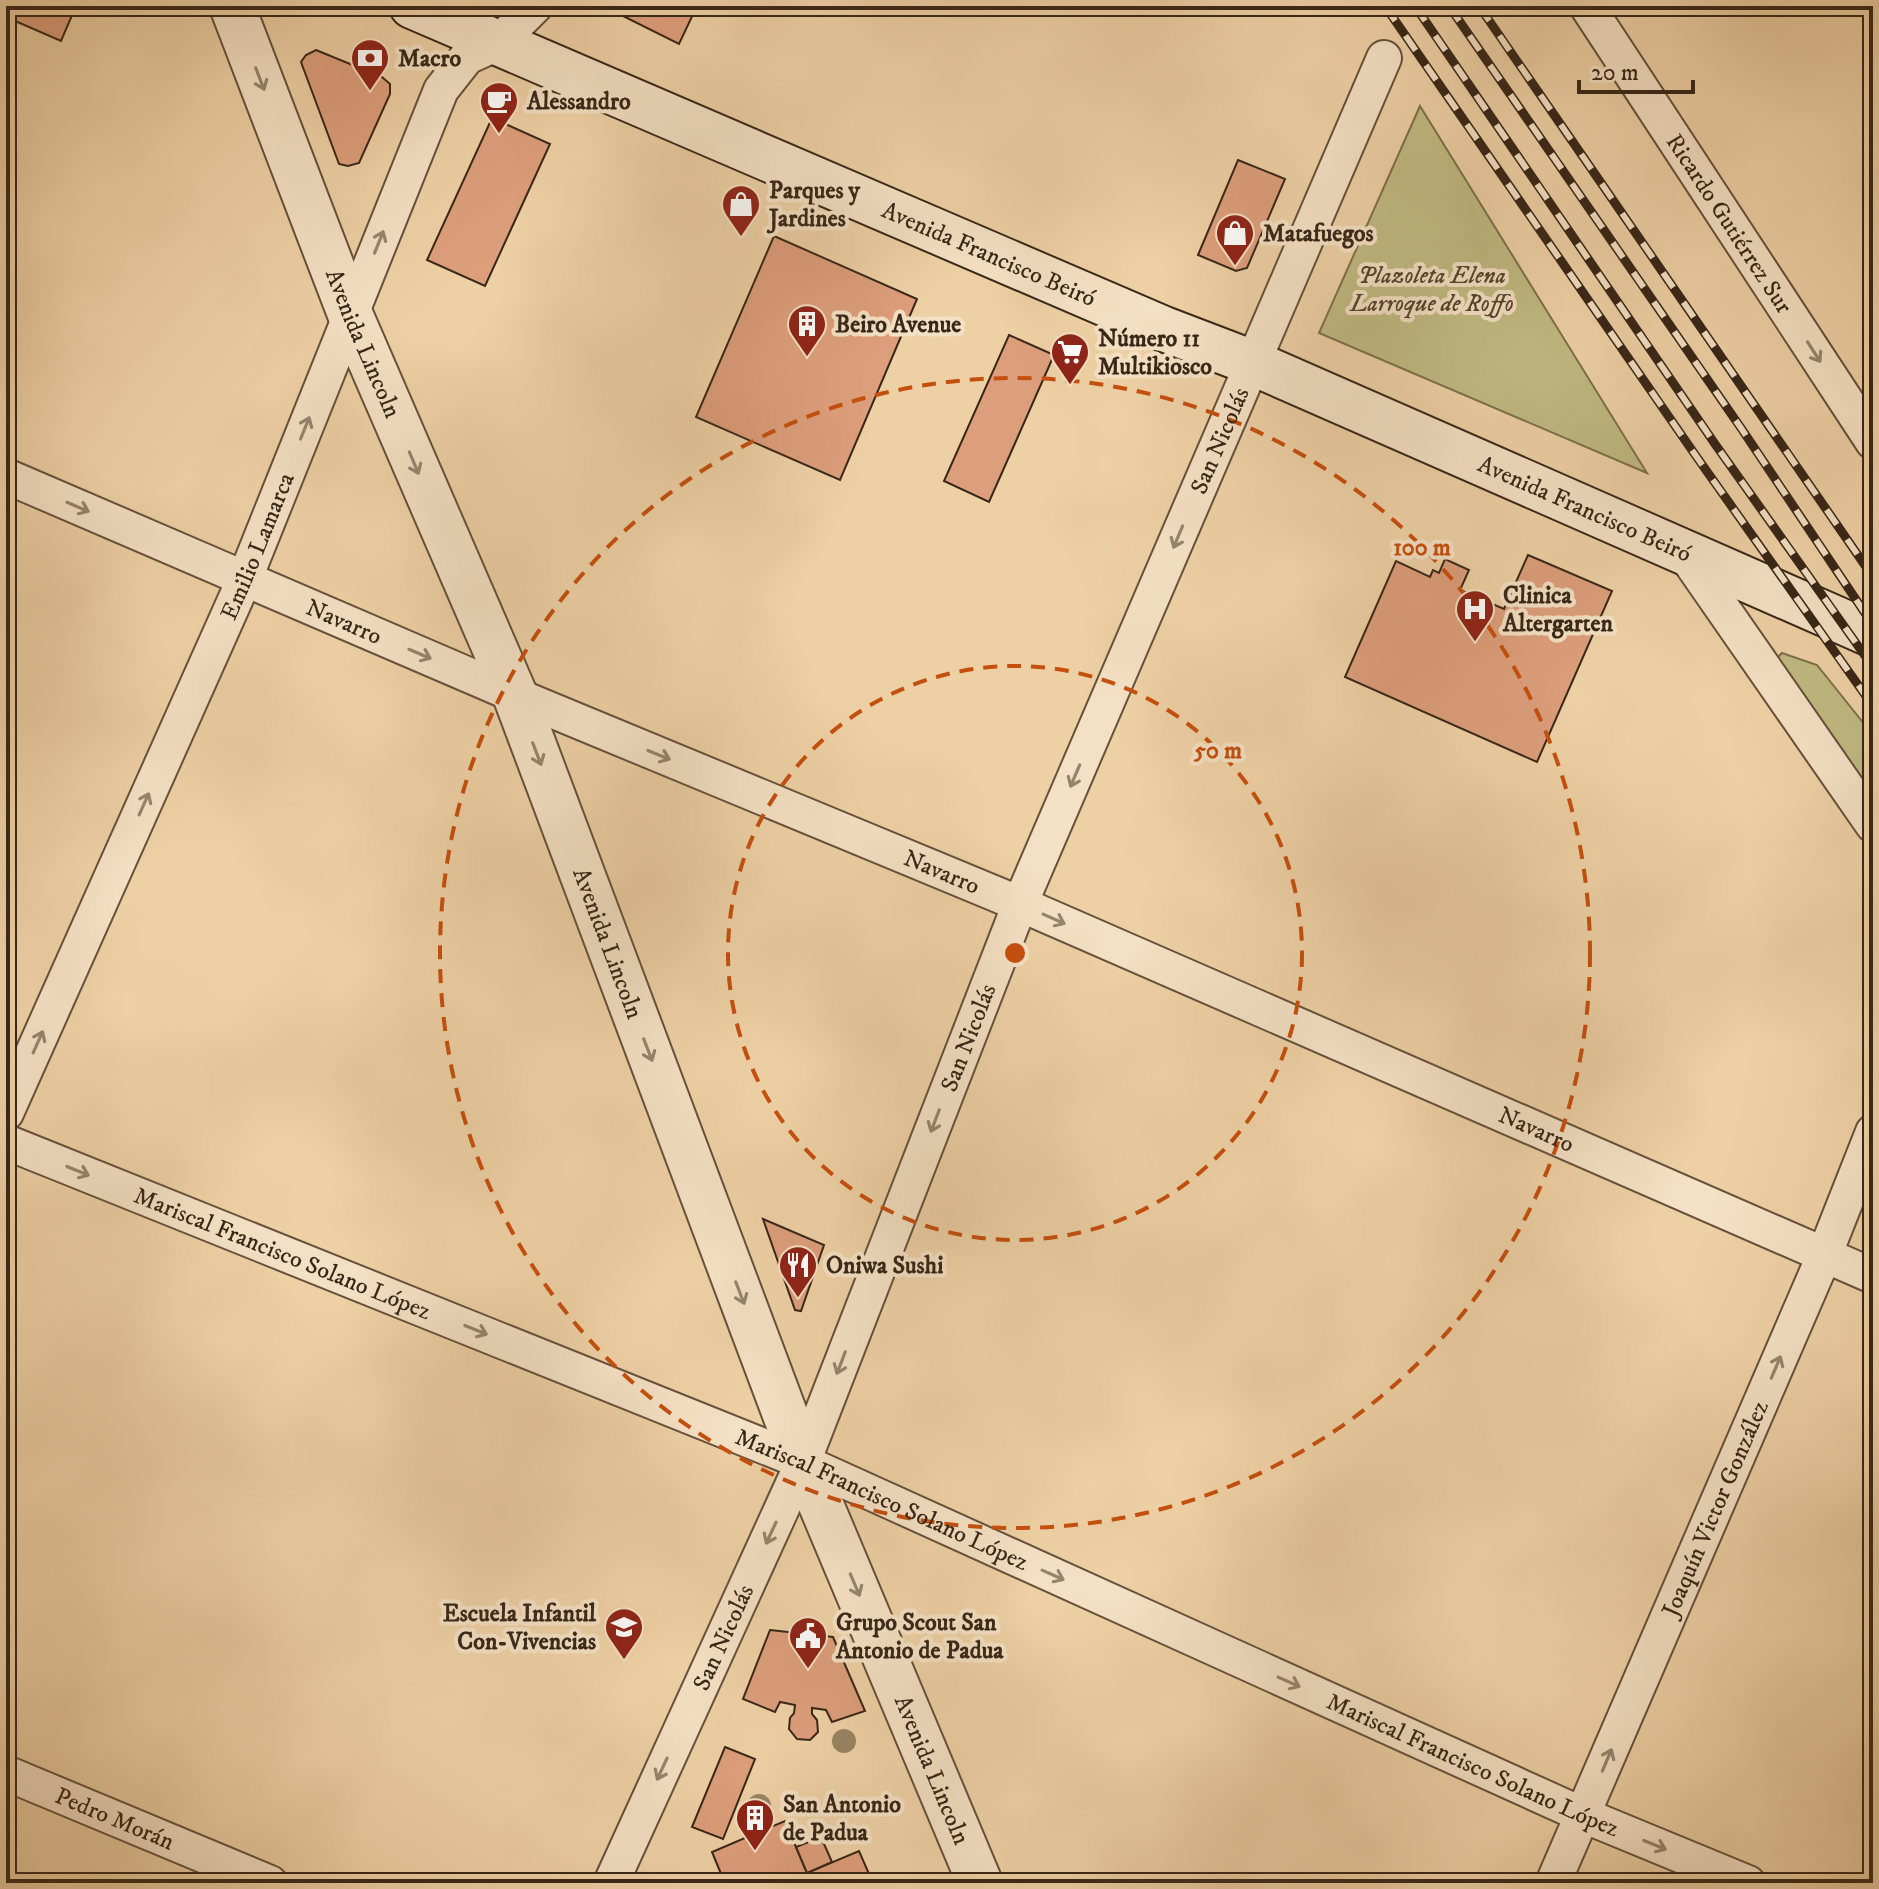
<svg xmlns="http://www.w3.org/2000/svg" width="1879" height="1889" font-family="'IM FELL DW Pica',serif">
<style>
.green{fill:#c0b981;stroke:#7c704c;stroke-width:2}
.building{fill:#dd9e7b;stroke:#382718;stroke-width:2}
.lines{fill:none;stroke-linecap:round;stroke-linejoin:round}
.minor-casing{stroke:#66513b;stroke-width:38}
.tertiary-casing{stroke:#66513b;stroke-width:48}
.secondary-casing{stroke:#382718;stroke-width:48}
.minor{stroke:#f4e0c4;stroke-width:34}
.tertiary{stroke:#f4e0c4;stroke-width:44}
.secondary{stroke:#f4e0c4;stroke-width:44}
.rail-casing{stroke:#382718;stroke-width:9}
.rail{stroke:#f4e0c4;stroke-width:6;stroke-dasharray:18;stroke-linecap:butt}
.tree{fill:#998363}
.oneway{stroke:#96846e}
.ring{fill:none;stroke:#c54f0e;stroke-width:4;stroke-dasharray:14 10}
.labels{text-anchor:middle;stroke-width:8;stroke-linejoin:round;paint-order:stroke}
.poi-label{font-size:24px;font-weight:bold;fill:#382718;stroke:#f4e0c4;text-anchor:start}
.street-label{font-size:24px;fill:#382718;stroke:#f4e0c4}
.park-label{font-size:24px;font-style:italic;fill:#53442d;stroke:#f4e0c4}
.centre{fill:#c54f0e;stroke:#f4e0c4;stroke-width:4}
.ring-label{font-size:24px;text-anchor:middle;font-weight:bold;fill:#c54f0e;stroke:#f4e0c4;stroke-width:8;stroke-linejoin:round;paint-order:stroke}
</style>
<rect width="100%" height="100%" fill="#eed0a5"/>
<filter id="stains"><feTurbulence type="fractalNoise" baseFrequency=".0025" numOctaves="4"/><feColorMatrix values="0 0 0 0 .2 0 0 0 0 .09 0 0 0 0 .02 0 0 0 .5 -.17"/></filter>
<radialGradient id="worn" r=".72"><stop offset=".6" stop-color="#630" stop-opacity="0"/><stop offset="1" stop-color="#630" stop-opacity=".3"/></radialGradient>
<g class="green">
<path d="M1420,106L1647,473L1319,333Z"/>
<path d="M1782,653L1817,665L1873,735V800L1779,662L1778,657Z"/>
</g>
<g class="building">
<path d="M6,6H76L61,41L6,17Z"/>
<path d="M603,6H697L679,44Z"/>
<path d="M316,50L382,77L390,84V94L359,163L348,166L339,164L301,62L306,55Z"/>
<path d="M492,118L550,144L485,286L427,260Z"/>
<path d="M1238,160L1285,179L1247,268L1236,271L1198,255Z"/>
<path d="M774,236L917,299L840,480L696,417Z"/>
<path d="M1009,335L1054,355L989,502L944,481Z"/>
<path d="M1528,555L1612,591L1537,762L1345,677L1396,561L1430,577L1433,570L1439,573L1445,559L1469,570L1460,590L1504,609Z"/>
<path d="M763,1219L824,1245L801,1311L795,1310Z"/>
<path d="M770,1630L833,1637L865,1711L832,1722L826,1710L812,1708V1714L817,1720L818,1732L810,1740L797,1739L789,1729L790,1718L794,1713L795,1705L780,1702L775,1712L743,1699Z"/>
<path d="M725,1747L755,1759L723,1839L692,1827Z"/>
<path d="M785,1821L807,1873L859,1851L873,1883H718L724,1881L712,1852Z"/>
<path d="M821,1837L832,1862L807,1873L796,1847Z"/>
</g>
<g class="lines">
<g class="minor-casing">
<g id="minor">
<path id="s1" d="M1587,6L1873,442"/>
<path id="s2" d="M6,476L515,695L1020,904L1873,1276"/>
<path d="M1684,553L1873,825"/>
<path id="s3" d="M6,1113L245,578L441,90L467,57L498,43L535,6"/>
<path id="s4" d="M6,1142L803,1462L1583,1815L1748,1883"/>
<path id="s5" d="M6,1773L270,1883"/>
<path id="s6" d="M611,1883L803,1462L1020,904L1384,58"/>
<path id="s7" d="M1553,1883L1824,1256L1873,1132"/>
</g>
</g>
<g class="tertiary-casing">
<g id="tertiary">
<path id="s8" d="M232,6L350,314L515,695L803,1462L980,1883"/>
</g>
</g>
<g class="secondary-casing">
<g id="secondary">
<path id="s9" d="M412,6L1164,329L1253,363L1873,635"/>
</g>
</g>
<use href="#minor" class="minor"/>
<use href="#tertiary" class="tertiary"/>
<use href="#secondary" class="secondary"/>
<g class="rail-casing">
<g id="rail">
<path d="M1385,6L1696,456L1873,706"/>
<path d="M1415,6L1715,444L1873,667"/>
<path d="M1449,6L1741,428L1873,625"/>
<path d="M1479,6L1873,577"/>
</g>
</g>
<use href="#rail" class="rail"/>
</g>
<g class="tree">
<circle cx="844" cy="1741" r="12"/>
<circle cx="759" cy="1806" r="12"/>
</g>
<defs><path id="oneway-shaft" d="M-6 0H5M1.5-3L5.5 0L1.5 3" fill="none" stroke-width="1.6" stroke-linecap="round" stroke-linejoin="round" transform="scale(2)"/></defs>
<g class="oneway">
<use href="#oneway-shaft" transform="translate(260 79) rotate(69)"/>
<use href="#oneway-shaft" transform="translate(379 242) rotate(-68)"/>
<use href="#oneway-shaft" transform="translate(1814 352) rotate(57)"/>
<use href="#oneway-shaft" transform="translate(305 428) rotate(-68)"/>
<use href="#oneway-shaft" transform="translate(414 463) rotate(67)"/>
<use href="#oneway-shaft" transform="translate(78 507) rotate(23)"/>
<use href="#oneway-shaft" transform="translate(1178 537) rotate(113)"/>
<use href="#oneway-shaft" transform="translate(420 654) rotate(23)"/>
<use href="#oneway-shaft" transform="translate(537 754) rotate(69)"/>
<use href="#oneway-shaft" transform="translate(659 755) rotate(22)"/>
<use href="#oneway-shaft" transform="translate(1075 776) rotate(113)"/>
<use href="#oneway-shaft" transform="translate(144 804) rotate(-66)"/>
<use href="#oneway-shaft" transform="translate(1054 919) rotate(24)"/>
<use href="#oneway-shaft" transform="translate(38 1042) rotate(-66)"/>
<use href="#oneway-shaft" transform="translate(648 1050) rotate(69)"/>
<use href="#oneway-shaft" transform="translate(935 1121) rotate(111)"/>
<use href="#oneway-shaft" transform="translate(78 1171) rotate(22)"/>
<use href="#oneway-shaft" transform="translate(740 1293) rotate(69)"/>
<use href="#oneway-shaft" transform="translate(476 1330) rotate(22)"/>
<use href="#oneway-shaft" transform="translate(841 1363) rotate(111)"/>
<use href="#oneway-shaft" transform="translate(1776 1367) rotate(-67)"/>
<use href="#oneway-shaft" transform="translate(771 1533) rotate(115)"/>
<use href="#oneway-shaft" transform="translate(1053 1575) rotate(24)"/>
<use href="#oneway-shaft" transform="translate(855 1585) rotate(67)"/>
<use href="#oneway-shaft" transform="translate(1289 1682) rotate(24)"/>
<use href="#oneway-shaft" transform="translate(1607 1760) rotate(-67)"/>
<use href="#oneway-shaft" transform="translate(662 1769) rotate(115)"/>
<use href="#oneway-shaft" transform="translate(1655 1845) rotate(22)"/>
</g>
<g class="ring">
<circle cx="1015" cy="953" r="287"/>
<circle cx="1015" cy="953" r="575"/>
</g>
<defs>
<g id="bank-pin" transform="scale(2)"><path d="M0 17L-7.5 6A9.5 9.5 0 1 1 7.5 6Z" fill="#8f2418" stroke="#f4e0c4"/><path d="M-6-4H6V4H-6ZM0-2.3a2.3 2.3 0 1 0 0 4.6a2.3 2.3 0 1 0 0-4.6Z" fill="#fff"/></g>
<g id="cafe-pin" transform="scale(2)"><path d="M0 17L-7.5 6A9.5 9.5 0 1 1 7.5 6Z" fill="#8f2418" stroke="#f4e0c4"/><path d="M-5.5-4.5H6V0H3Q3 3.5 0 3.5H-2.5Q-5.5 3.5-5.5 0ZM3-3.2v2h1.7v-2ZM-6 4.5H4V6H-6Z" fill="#fff"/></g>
<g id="shop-pin" transform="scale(2)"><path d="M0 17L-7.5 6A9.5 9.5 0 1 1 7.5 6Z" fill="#8f2418" stroke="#f4e0c4"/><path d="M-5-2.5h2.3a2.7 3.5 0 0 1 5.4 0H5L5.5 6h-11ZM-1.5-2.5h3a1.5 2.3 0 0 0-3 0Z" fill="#fff"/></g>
<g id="building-pin" transform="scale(2)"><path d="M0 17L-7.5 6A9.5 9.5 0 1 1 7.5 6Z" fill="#8f2418" stroke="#f4e0c4"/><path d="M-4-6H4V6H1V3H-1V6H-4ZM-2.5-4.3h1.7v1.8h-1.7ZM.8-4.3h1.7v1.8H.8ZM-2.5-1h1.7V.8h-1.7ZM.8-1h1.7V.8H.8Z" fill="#fff"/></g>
<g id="supermarket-pin" transform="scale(2)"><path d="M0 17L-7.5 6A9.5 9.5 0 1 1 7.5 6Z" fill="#8f2418" stroke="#f4e0c4"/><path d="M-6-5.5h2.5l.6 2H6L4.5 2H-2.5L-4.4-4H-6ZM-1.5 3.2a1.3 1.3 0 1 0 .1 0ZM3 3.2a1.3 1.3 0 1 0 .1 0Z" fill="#fff"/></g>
<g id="hospital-pin" transform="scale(2)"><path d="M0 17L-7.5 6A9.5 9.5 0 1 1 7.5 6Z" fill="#8f2418" stroke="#f4e0c4"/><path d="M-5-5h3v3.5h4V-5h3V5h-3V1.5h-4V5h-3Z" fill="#fff"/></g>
<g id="restaurant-pin" transform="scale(2)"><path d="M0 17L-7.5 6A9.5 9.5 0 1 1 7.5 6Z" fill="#8f2418" stroke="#f4e0c4"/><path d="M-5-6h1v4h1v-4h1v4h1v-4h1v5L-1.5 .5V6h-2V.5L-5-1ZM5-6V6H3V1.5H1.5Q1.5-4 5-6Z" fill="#fff"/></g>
<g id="school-pin" transform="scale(2)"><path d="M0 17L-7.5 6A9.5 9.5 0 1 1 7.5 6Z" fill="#8f2418" stroke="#f4e0c4"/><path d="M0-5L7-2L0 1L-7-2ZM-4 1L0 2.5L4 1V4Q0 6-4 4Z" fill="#fff"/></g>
<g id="civic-pin" transform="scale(2)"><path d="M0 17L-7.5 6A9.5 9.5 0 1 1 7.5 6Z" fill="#8f2418" stroke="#f4e0c4"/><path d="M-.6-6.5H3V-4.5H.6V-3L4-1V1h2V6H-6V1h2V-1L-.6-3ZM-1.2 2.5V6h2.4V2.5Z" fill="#fff"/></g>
</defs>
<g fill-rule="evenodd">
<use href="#bank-pin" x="370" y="58"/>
<use href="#cafe-pin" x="499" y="101"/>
<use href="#shop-pin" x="741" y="204"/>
<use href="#shop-pin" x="1235" y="233"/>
<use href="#building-pin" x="807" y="324"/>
<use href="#supermarket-pin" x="1070" y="352"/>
<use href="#hospital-pin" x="1475" y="609"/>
<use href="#restaurant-pin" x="798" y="1265"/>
<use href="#school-pin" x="624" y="1627"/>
<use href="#civic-pin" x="808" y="1636"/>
<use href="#building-pin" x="755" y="1818"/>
</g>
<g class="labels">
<g class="poi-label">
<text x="398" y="66">Macro</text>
<text x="527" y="109">Alessandro</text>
<text x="769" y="198">Parques y<tspan x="769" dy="28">Jardines</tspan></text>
<text x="1263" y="241">Matafuegos</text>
<text x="835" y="332">Beiro Avenue</text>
<text x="1098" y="346">Número 11<tspan x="1098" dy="28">Multikiosco</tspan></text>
<text x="1503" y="603">Clinica<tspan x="1503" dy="28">Altergarten</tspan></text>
<text x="826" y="1273">Oniwa Sushi</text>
<text x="596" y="1621" text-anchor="end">Escuela Infantil<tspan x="596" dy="28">Con-Vivencias</tspan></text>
<text x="836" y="1630">Grupo Scout San<tspan x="836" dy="28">Antonio de Padua</tspan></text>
<text x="783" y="1812">San Antonio<tspan x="783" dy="28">de Padua</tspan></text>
</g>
<g class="street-label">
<text dy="8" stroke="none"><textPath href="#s1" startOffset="260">Ricardo Gutiérrez Sur</textPath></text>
<text dy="8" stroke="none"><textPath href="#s9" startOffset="628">Avenida Francisco Beiró</textPath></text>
<text dy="8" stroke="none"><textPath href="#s8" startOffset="362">Avenida Lincoln</textPath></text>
<text dy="8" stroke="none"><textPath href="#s6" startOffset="1566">San Nicolás</textPath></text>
<text dy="8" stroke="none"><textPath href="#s9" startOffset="1276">Avenida Francisco Beiró</textPath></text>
<text dy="8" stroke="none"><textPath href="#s3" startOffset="620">Emilio Lamarca</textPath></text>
<text dy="8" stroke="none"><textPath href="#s2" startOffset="368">Navarro</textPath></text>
<text dy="8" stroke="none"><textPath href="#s2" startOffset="1016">Navarro</textPath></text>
<text dy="8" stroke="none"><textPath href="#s8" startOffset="1010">Avenida Lincoln</textPath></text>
<text dy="8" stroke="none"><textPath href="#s6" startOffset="918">San Nicolás</textPath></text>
<text dy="8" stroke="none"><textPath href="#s2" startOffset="1664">Navarro</textPath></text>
<text dy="8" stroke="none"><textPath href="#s4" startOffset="298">Mariscal Francisco Solano López</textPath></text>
<text dy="8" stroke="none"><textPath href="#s4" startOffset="946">Mariscal Francisco Solano López</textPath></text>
<text dy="8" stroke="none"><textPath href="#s7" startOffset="408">Joaquín Victor González</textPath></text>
<text dy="8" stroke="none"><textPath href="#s6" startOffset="270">San Nicolás</textPath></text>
<text dy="8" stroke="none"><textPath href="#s4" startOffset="1594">Mariscal Francisco Solano López</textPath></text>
<text dy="8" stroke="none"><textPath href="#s8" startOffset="1898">Avenida Lincoln</textPath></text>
<text dy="8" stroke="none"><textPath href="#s5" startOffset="118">Pedro Morán</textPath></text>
</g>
<g class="park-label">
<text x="1432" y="283">Plazoleta Elena<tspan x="1432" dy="28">Larroque de Roffo</tspan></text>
</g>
</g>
<circle cx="1015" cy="953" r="12" class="centre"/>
<g class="ring-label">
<text x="1422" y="555">100 m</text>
<text x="1218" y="758">50 m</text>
</g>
<rect width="1879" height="1889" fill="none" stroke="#eed0a5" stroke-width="32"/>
<rect x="8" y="8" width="1863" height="1873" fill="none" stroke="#382718" stroke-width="4"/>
<rect x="16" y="16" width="1847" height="1857" fill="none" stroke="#382718" stroke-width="2"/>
<path d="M1579 80v12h114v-12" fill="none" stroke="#382718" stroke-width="4"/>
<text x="1591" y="80" font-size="24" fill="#382718" stroke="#f4e0c4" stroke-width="6" paint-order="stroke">20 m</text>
<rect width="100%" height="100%" filter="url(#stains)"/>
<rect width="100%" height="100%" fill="url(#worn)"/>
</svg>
